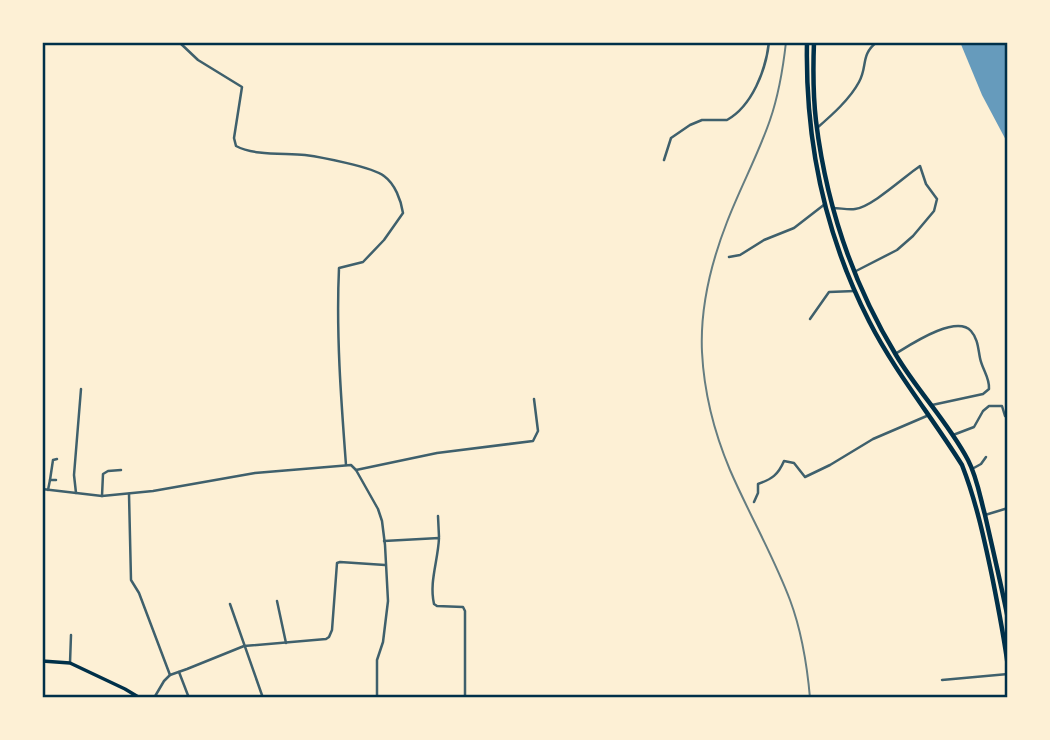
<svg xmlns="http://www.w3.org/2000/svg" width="1050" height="740" font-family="'Space Grotesk',sans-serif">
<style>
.water{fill:#669bbc}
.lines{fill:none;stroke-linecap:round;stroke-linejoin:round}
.minor{stroke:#3f606c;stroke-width:2.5}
.secondary{stroke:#003049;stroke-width:3.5}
.trunk{stroke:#003049;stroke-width:4.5}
.rail{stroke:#657d81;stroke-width:2}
.neatline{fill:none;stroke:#003049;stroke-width:2.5}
</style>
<rect width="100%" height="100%" fill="#fdf0d5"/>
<path class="water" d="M960,42H1008V144L982,95Z"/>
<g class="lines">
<g class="minor">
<path d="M179,42L198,60L242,87L234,138L236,146C255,156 284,153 305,155C320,157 373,167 384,176C395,184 401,200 403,213L384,240L363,262L339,268C336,333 341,399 346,465"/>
<path d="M817,128C832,115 850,99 859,82C868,66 860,55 877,42"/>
<path d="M664,160L671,138L690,125L702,120H727C752,106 766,70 769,42"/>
<path d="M833,208C840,208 848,210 855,209C872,207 905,176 920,166L926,184L937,199L934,211L913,236L897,250L856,271"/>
<path d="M729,257L740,255L764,240L794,228L825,204"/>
<path d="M810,319L829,292L855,291"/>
<path d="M895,354C910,345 956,314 971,331C978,339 978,348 980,358C982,369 990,378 989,389L983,394L932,405"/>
<path d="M953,435L974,427L983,411L989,406H1002L1005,416L1008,417"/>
<path d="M972,469L981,464L986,457"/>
<path d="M356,470L437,453L533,441L538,431L534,399"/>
<path d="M50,480L53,460L57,459"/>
<path d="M42,489L102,496L153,491L255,473L351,465L356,470L378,509L382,521L385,545L388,601L383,642L377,660V698"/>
<path d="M48,490L50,480H56"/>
<path d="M76,493L74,475L81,389"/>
<path d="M129,494L131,580L139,593L170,675"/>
<path d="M102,496L103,474L108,471L121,470"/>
<path d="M754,502L758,493V484C772,479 778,475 784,461L794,463L805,477L830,465L873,439L929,415"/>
<path d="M985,515L1008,508"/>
<path d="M438,516L439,537"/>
<path d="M384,541L439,538C438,561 429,582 434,604L437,606L463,607L465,611V698"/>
<path d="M277,601L286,643"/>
<path d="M230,604L263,698"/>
<path d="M70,663L71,635"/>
<path d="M179,672L189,698"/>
<path d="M942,680L1008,674"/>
<path d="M154,698L164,681L170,675L187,669L244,646L326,639L329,637L332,630L337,563L340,562L385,565"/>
</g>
<path class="secondary" d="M42,661L70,663L125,689L140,698"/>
<g class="trunk">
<path d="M807,42C805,139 825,235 869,321C895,372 932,417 962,465C976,501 984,538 992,576C998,606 1004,636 1008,667"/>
<path d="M814,42C813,68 813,95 816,121C826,203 853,284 896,355C918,392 948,422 968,460C977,477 980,497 985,515C993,550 1001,584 1008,619"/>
</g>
<path class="rail" d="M786,42C783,69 779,94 770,120C758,155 740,188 727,222C711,263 700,308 702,352C704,392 714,432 730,470C749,514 773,555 790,600C802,632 807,664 810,698"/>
</g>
<rect width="1050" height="740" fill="none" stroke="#fdf0d5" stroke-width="88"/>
<rect x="44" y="44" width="962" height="652" class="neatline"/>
</svg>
